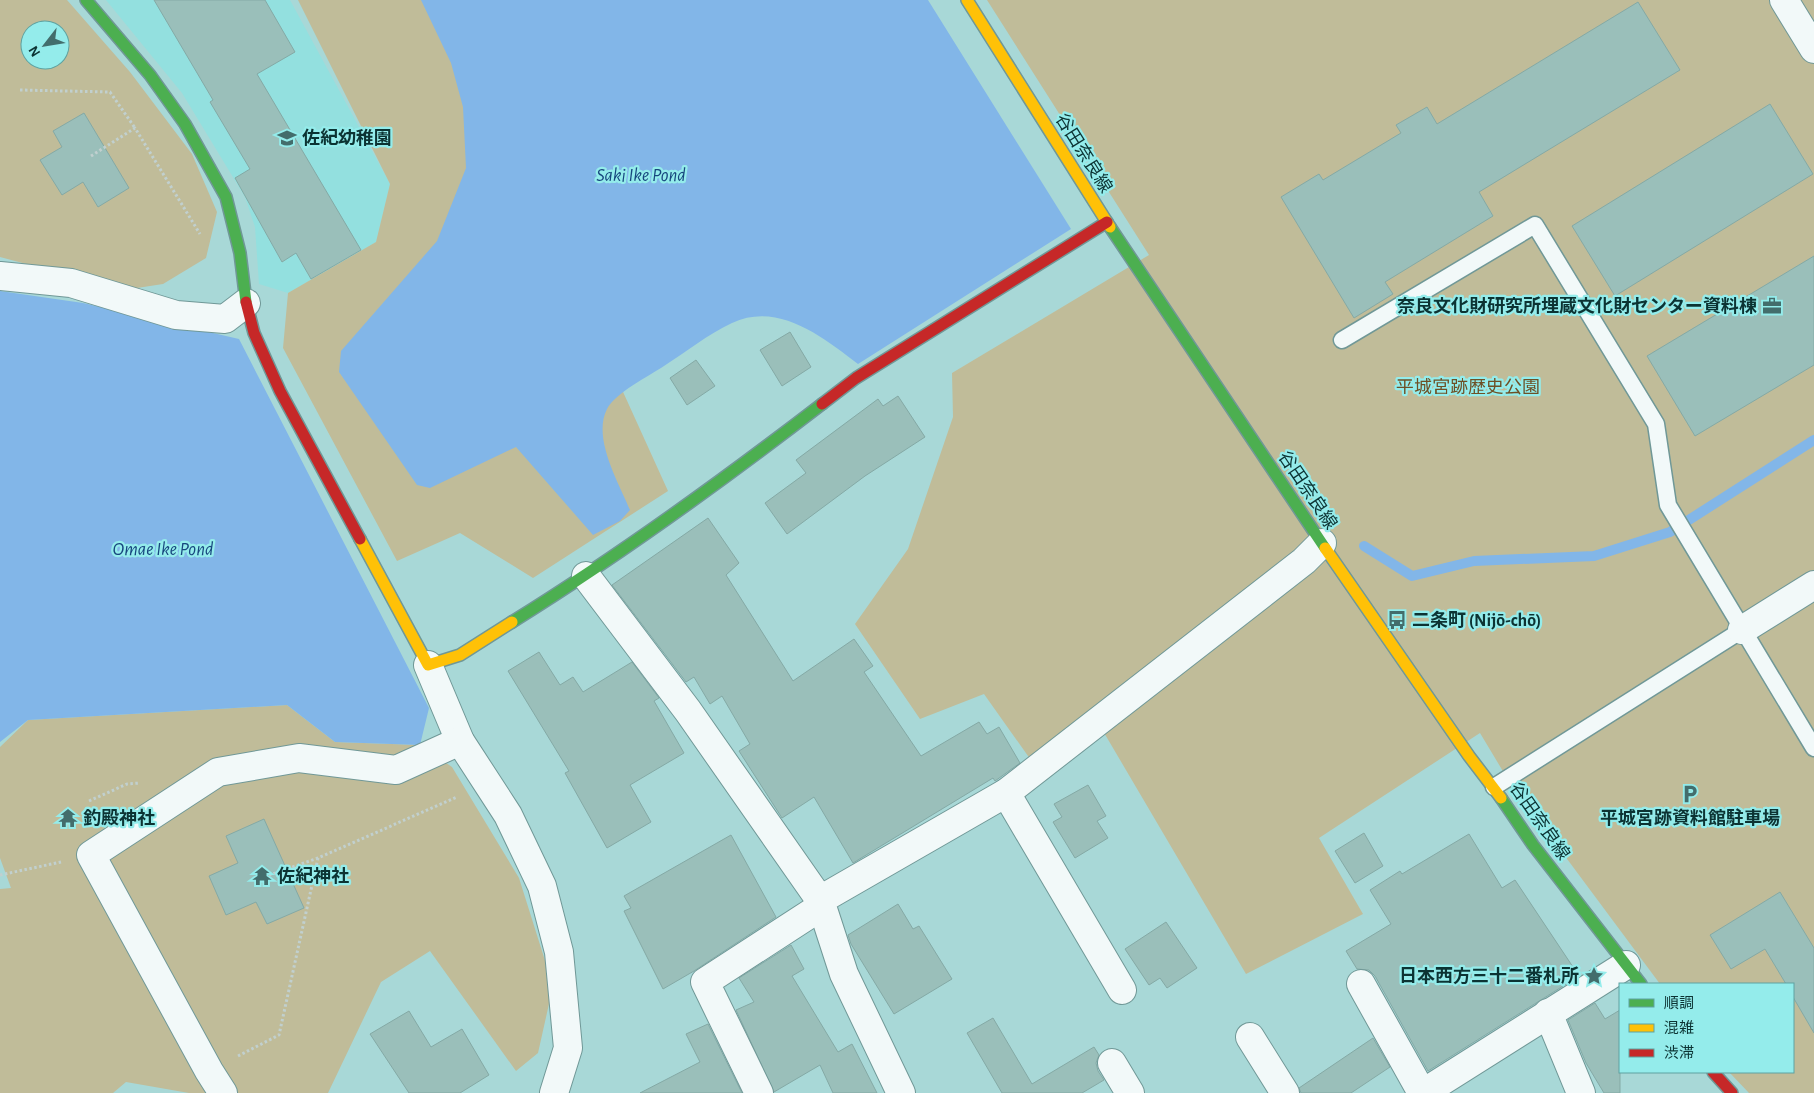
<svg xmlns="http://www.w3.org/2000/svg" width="1814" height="1093" font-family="'Alegreya Sans','Noto Sans JP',sans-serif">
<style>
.built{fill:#93e0df}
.green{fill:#c0bc99;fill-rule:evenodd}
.water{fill:#82b6e8}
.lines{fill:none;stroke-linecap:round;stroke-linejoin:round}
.stream{stroke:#82b6e8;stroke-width:10}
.building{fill:#9abfba;stroke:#84a9a5}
.lane-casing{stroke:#709897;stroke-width:19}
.street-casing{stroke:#709897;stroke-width:30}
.fast-casing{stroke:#709897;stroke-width:14}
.slow-casing{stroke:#709897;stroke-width:14}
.jam-casing{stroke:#709897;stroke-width:14}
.path{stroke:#c1d0cf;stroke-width:3;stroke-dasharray:2.5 2.5;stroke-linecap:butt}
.lane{stroke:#f2f9f9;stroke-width:16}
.street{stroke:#f2f9f9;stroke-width:28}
.fast{stroke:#4caf50;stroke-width:11}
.slow{stroke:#ffc107;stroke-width:11}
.jam{stroke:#c62828;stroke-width:11}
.labels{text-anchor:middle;stroke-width:4.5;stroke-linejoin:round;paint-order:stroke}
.poi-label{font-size:18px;font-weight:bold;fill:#0c3333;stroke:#94eceb;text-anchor:start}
.street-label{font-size:18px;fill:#0c3333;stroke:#94eceb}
.park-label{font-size:18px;fill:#6e5025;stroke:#94eceb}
.water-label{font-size:19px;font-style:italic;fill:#17467e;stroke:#94eceb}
</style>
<rect width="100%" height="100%" fill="#a8d8d7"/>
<path class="built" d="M106,0H290L390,184L376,242L288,293L259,284L255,227L245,197L182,93Z"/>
<g class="green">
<path d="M0,0H67L130,72L192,154L217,212L206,258L163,284L124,290L0,257ZM30,30H60V60H30Z"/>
<path d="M298,0H453L609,361L668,491L533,578L460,533L397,561L283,348L288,293L376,242L390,184Z"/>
<path d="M987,0H1814V1093H1749L1729,1072H1793V984H1660L1507,778L1480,733L1319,838L1363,914L1246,974L1093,714L1033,763L984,694L920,719L855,624L908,549L953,417L952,373L1149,255Z"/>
<path d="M287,705L335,742L420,745L452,767L519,878L553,986L538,1053L516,1071L430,951L381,982L328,1093H189L126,1082L113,1093H0V889L11,888L0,858V747L28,720Z"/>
</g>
<g class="water">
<path d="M421,0H928L1071,229L858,364C823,337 778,301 732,323C708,334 686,352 664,366C649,376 615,393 607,409C592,438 619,483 630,510L620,521L593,535L516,447L430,488L417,485L339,372L341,351L437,241L466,168L463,107L451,63Z"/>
<path d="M0,291L83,303L239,339L429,708L420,745L335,742L287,705L28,720L0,742Z"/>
</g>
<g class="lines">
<path class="stream" d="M1364,546L1412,576L1474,561L1594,556L1670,532L1814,440"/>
</g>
<g class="building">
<path d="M154,0H265L295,52L257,74L361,250L311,279L296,253L282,262L235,178L250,169L210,102L213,100Z"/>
<path d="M1638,2L1680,70L1479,192L1493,216L1385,282L1393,294L1354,318L1281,197L1319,174L1323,180L1401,133L1396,125L1427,107L1437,124Z"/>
<path d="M1770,104L1813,174L1615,296L1572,226Z"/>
<path d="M84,113L129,188L98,207L83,182L62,195L40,160L62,147L53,131Z"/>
<path d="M1814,256V365L1695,436L1647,356Z"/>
<path d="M790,332L811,367L782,386L760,350Z"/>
<path d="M696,360L715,386L687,405L670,378Z"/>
<path d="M898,396L925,437L865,476L787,534L765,503L806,473L796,460L878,399L883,406Z"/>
<path d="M708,518L739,563L726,575L793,681L854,639L873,666L864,672L921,756L979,722L987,734L999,727L1020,763L995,781L993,778L853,863L814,797L782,818L739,751L750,744L722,696L710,704L694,677L686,682L612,585Z"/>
<path d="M539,652L560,685L573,677L583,692L632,662L659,698L654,701L684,753L630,785L651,822L607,848L565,773L569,771L508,671Z"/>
<path d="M1088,785L1106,816L1097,821L1108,838L1075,858L1053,822L1062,817L1054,804Z"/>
<path d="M264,819L304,908L267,924L256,902L226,915L209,876L238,863L226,836Z"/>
<path d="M1364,833L1383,866L1355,883L1335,851Z"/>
<path d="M1469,834L1502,888L1515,880L1579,976L1428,1071L1375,976L1369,970L1357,969L1346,951L1391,924L1370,890L1400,871L1402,874Z"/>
<path d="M731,835L776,917L694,971L663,989L624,911L631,908L624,896Z"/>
<path d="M1780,892L1814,948V1033L1793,997V984H1786L1765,949L1731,969L1710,935Z"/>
<path d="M898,904L913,929L919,926L952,979L894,1014L851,944L848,935Z"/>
<path d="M1166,922L1197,968L1167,988L1160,978L1149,985L1125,949Z"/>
<path d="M791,945L804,969L792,976L838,1052L852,1044L877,1093H833L820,1065L774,1092L736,1010L754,1002L739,978Z"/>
<path d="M1595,1003L1605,1019L1620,1010V1093H1604L1586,1063L1568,1020Z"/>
<path d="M409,1011L431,1047L462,1029L489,1075L460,1093H409L370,1034Z"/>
<path d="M993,1018L1032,1084L1094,1047L1099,1055L1096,1063L1098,1071L1104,1080L1082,1093H1002L967,1033Z"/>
<path d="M708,1024L742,1093H640L700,1062L686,1034Z"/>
<path d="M1373,1038L1390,1067L1351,1093H1301L1299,1088Z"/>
</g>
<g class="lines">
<g class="lane-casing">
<g id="lane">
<path d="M1342,340L1535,225L1656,424L1668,505L1814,748"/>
<path d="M1494,787L1742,630"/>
</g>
</g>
<g class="street-casing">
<g id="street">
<path d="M1784,0L1814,49"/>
<path d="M0,276L71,283L176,315L225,319L246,303"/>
<path d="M586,576L688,711L820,900"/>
<path d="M1742,630L1814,585"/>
<path d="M428,665L460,741L508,815L542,886L559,952L568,1048L554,1093"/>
<path d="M1006,793L1122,990"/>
<path d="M1361,984L1422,1093"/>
<path d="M1548,1013L1581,1093"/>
<path d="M1250,1037L1285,1093"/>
<path d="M1112,1063L1130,1093"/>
<path d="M223,1093L209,1071L91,855L218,772L299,758L396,770L460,741"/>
<path d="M759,1093L705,982L822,906"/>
<path d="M901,1093L844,974L820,900L1006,793L1304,561L1322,543"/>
<path d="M1423,1093L1626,965"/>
</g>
</g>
<g class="fast-casing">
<g id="fast">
<path d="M86,0L150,75L185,124L226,197L240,253L246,302"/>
<path d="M1110,227L1325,548"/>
<path d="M512,622C620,555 722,481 822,404"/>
<path d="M1501,798L1533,845L1641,984"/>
</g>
</g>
<g class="slow-casing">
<g id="slow">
<path d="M967,0L1110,227"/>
<path d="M360,539L428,665L460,655L512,622"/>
<path d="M1325,548L1469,756L1501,798"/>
</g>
</g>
<g class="jam-casing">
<g id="jam">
<path d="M246,302L254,333L280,391L360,539"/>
<path d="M822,404L856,378L1107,222"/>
<path d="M1713,1072L1732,1093"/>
</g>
</g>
<g class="path">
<path d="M20,90L110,92L135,128"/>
<path d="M91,156L135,128L200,234"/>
<path d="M89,801L127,784L140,783"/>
<path d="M0,875L61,862"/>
<path d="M264,877L318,858L457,797"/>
<path d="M238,1056L279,1035L318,858"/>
</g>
<use href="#lane" class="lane"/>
<use href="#street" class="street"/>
<use href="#fast" class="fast"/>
<use href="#slow" class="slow"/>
<use href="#jam" class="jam"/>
</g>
<defs>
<g id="school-bare" transform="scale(1.5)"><path d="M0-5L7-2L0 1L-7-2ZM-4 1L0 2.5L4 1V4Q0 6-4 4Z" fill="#436d6c" stroke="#94eceb" stroke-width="2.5" paint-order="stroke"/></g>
<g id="office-bare" transform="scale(1.5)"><path d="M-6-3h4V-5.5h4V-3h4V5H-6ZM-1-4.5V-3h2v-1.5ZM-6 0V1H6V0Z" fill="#436d6c" stroke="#94eceb" stroke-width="2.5" paint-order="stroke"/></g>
<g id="bus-bare" transform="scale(1.5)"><path d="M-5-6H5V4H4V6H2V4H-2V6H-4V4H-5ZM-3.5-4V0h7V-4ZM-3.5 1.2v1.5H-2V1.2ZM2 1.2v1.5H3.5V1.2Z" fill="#436d6c" stroke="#94eceb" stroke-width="2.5" paint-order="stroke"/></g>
<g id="parking-bare" transform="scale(1.5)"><path d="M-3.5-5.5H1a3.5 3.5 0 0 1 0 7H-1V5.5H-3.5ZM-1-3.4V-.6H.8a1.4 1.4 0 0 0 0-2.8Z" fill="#436d6c" stroke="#94eceb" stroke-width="2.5" paint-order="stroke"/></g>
<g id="temple-bare" transform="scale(1.5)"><path d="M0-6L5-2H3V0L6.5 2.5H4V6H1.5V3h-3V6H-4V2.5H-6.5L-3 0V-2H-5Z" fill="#436d6c" stroke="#94eceb" stroke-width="2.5" paint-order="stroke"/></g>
<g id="sight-bare" transform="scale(1.5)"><path d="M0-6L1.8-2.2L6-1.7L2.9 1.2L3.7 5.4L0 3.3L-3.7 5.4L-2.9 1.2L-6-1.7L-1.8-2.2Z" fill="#436d6c" stroke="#94eceb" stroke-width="2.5" paint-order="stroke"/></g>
</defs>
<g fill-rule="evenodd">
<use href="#school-bare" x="287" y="138"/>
<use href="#office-bare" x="1772" y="306"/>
<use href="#bus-bare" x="1397" y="620"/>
<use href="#parking-bare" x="1690" y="794"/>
<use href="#temple-bare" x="68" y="818"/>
<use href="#temple-bare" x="262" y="876"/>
<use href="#sight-bare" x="1594" y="976"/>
</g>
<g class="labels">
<g class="poi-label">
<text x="302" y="144">佐紀幼稚園</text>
<text x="1757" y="312" text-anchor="end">奈良文化財研究所埋蔵文化財センター資料棟</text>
<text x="1412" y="626">二条町 (Nijō-chō)</text>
<text x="83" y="824">釣殿神社</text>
<text x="1690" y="824" text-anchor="middle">平城宮跡資料館駐車場</text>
<text x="277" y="882">佐紀神社</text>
<text x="1579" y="982" text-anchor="end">日本西方三十二番札所</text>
</g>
<g class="street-label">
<text transform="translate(1084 153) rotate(58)" y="6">谷田奈良線</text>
<text transform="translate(1308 490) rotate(56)" y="6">谷田奈良線</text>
<text transform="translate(1540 821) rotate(55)" y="6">谷田奈良線</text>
</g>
<g class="park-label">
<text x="1468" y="393">平城宮跡歴史公園</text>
</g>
<g class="water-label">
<text x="641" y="181">Saki Ike Pond</text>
<text x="163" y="555">Omae Ike Pond</text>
</g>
</g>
<rect x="1619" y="983" width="175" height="90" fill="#94eceb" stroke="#5ea2a1"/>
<rect x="1629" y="999" width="25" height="8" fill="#4caf50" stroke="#5ea2a1"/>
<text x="1664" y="1008" font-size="15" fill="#0c3333">順調</text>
<rect x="1629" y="1024" width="25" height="8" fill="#ffc107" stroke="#5ea2a1"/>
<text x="1664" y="1033" font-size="15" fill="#0c3333">混雑</text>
<rect x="1629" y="1049" width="25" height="8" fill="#c62828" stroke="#5ea2a1"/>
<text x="1664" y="1058" font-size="15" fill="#0c3333">渋滞</text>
<g transform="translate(45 45) rotate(239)"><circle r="24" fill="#94eceb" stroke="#5ea2a1"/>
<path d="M0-4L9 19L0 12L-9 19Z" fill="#436d6c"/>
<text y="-8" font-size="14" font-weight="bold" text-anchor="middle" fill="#0c3333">N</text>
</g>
</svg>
